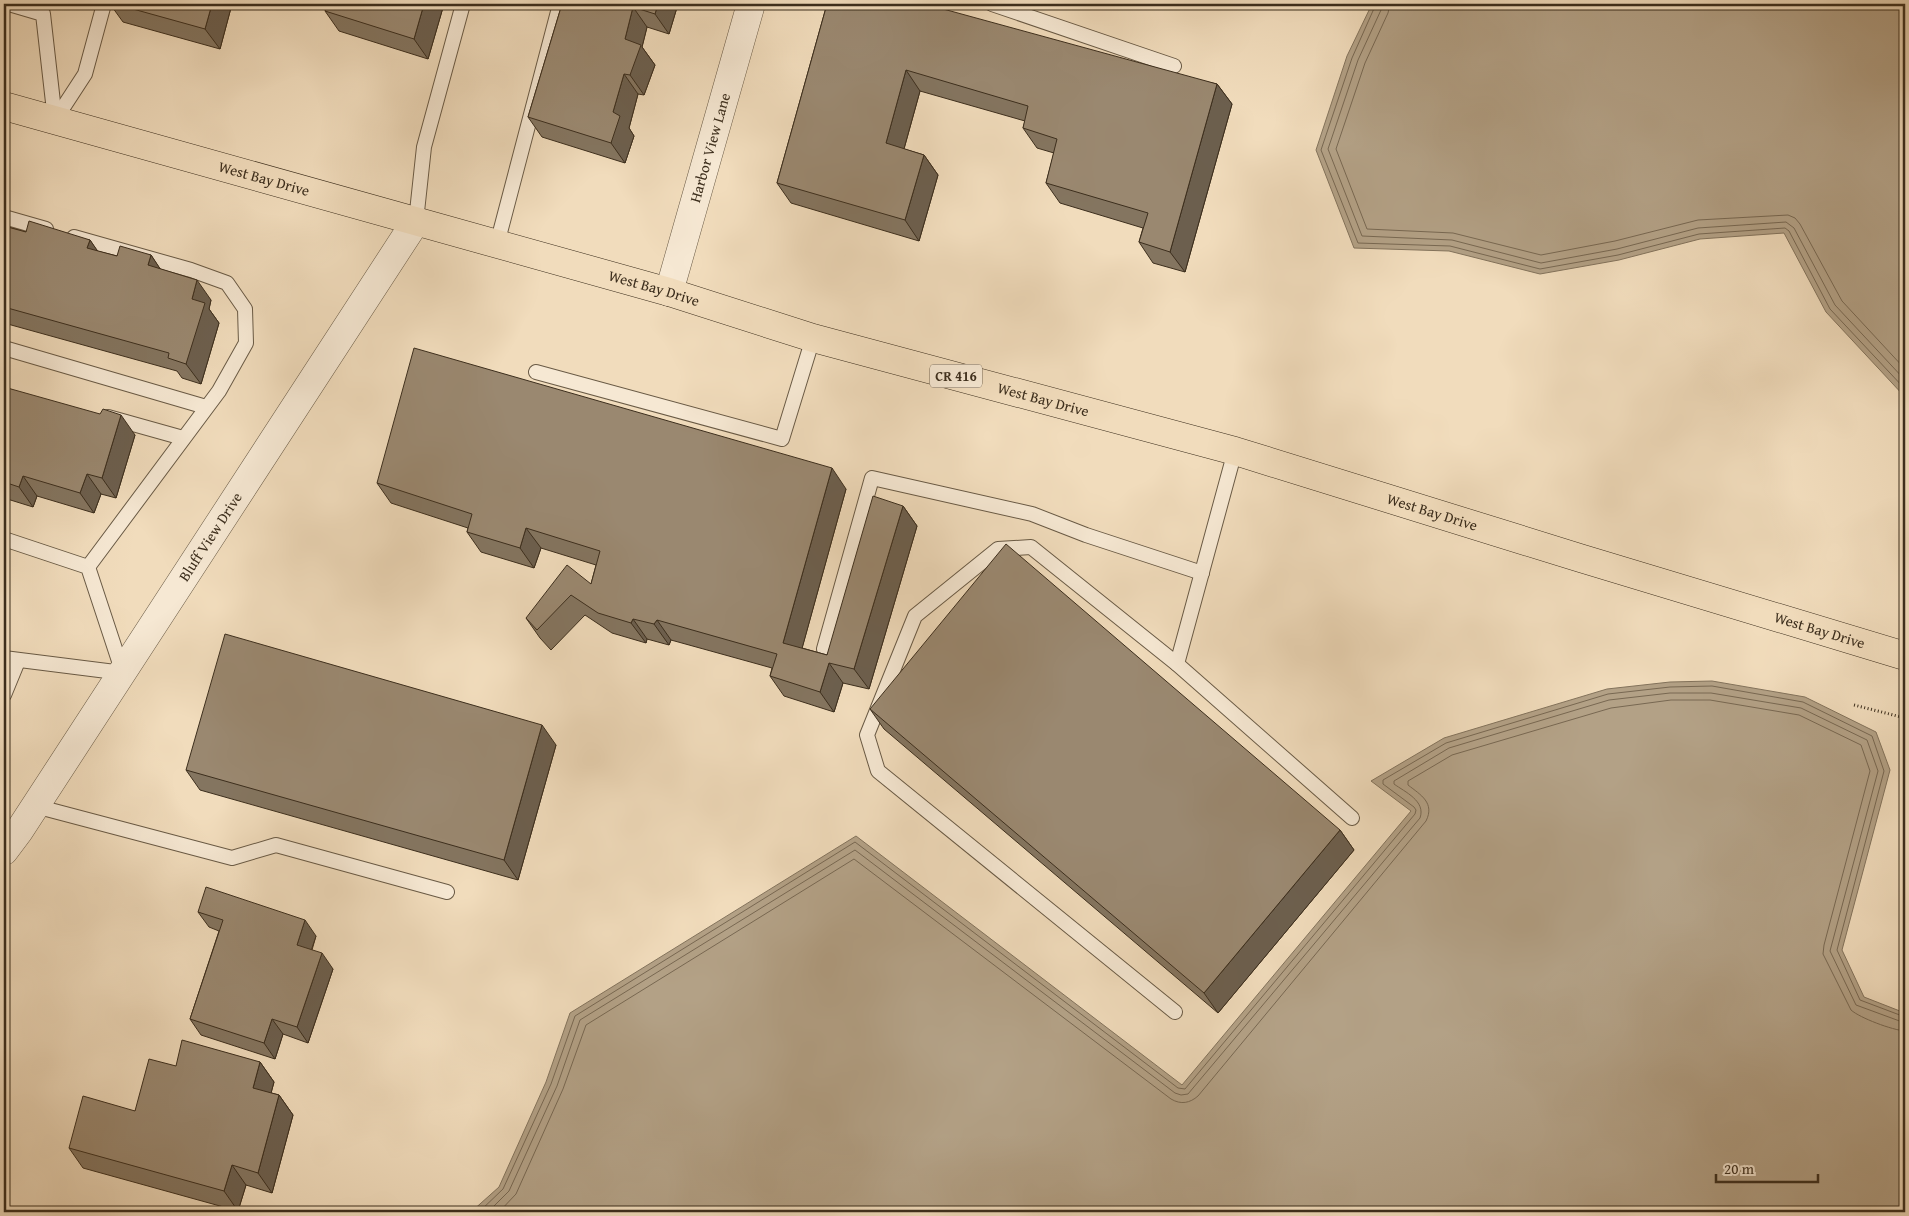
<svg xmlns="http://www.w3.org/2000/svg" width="1909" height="1216" font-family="'Gentium Book Plus',serif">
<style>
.water{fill:#b3a186;stroke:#83735c}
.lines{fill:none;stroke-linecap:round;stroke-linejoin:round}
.shore{stroke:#786852;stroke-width:1}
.lane-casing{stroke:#695a45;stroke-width:16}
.street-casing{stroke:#695a45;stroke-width:29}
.primary-casing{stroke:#3c2e1d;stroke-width:29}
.path{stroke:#3c2e1d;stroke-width:3;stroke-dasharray:1 2.5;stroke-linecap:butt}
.lane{stroke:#f6e8d3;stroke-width:14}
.street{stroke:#f6e8d3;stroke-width:28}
.primary{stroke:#f1dcbc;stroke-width:28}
.wall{fill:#847560;stroke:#3c2e1d}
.shaded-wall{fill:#6c5f4e;stroke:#3c2e1d}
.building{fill:#9a8870;stroke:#3c2e1d}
.labels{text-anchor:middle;stroke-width:4.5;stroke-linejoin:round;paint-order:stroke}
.shield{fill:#f6e8d3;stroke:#746654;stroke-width:1}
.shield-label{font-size:14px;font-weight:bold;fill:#3c2e1d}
.street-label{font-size:15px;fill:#3c2e1d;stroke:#f6e8d3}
</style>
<rect width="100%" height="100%" fill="#f1dcbc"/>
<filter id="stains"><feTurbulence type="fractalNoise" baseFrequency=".004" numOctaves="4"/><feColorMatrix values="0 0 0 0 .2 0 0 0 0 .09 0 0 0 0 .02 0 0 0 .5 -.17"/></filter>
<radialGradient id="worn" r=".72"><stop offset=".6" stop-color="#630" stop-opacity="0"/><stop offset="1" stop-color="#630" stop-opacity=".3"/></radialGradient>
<g class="water">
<path d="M1372,4H1905V397L1826,312L1784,233L1700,239L1619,260L1540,274L1449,251L1354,248L1316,150L1347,56Z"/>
<path d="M1712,681L1805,697L1876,732L1890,770L1842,950L1864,997L1905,1013V1212H471L499,1187L546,1082L570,1013L856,836L1182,1085L1411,811L1371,781L1444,738L1607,689L1670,682Z"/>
</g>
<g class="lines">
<g class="shore">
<path d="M1376,4L1352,58L1321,150L1358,243L1450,246L1540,269L1618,255L1699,234L1785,228L1789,231L1830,309L1905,389"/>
<path d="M1382,4L1381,10L1358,60L1328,149L1362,236L1452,240L1541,263L1617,249L1698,228L1786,222L1794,228L1835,305L1905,380"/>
<path d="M1390,4L1388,13L1365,63L1336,149L1367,229L1453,233L1541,255L1615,241L1698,220L1788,215L1795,218L1800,224L1842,301L1905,369"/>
<path d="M479,1212L503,1189L551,1084L575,1016L855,842L1178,1088L1185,1089L1415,814L1416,810L1414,807L1383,784V780L1446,743L1608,694L1670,687L1712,686L1803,702L1872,736L1884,771L1837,950L1860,1000L1905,1017"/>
<path d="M488,1212L509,1191L557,1086L580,1020L855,850L1175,1093L1181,1095L1188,1094L1420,818C1426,801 1405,792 1394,784V781L1449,748L1609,700L1670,693H1711L1801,708L1867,740L1878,771L1830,951L1856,1005L1905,1023"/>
<path d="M499,1212L516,1194L563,1089L586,1025L854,859L1171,1099C1181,1105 1190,1103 1198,1096L1426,821C1435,803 1421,795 1408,785V781L1452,755L1611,708L1671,700H1710L1799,715L1861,745L1870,771L1824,945L1823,954L1851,1010C1860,1018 1892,1030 1905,1031"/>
</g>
<g class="lane-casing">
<g id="lane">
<path d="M9,4L43,14L55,120"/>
<path d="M992,4L1174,66"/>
<path d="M55,120L85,74L104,4"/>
<path d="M4,217L46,229"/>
<path d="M416,221L424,147L463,4"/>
<path d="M74,237L191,270L227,283L245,309L246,343L219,391L88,567"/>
<path d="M497,244L560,4"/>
<path d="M4,348L206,407"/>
<path d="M536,372L782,439L813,338"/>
<path d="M108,417L183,438"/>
<path d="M4,539L88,567L123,673L4,658"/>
<path d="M824,649L872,478L1032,514L1086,535L1202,573"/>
<path d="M1177,664L1352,818"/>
<path d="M4,695L18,661"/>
<path d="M35,806L232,858L276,845L447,892"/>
<path d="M1175,1012L878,771L867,735L915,616L998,549L1031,547L1177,664L1235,451"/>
</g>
</g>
<g class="street-casing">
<g id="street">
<path id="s1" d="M669,292L751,4"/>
<path id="s2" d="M4,851L19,831L416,221"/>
</g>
</g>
<g class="primary-casing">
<g id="primary">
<path id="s3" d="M4,106L669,292L813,338L1235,451L1580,558L1905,656"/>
</g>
</g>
<path class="path" d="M1854,705L1905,718"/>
<use href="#lane" class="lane"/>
<use href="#street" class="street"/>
<use href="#primary" class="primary"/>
</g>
<g class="wall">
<path d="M110,4H232L220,49L123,22Z"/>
<path d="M444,4L428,59L339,31L325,11Z"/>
<path d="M562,4H678L669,34L647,27L642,47L655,65L644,95L638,94L629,128L634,136L625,163L542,137L528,117Z"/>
<path d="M827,4L1217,84L1232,104L1185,272L1153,263L1139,242L1143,228L1060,203L1046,183L1054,153L1037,148L1023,128L1025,121L920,91L904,149L924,155L938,175L919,241L791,203L777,183Z"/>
<path d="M4,220L8,227L26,232L90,240L97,251L117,256L151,255L160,269L211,300L209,309L219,323L201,384L182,378L177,371L4,323Z"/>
<path d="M4,387L135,435L116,498L101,494L94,513L37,496L33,507L4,498Z"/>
<path d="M377,483L846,489L802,648L827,655L903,506L917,526L869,689L843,683L834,712L784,696L770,676L772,668L671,640L669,645L647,639L646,643L612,633L585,615L551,650L540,638L526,618L591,584L596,565L541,548L534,568L481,552L467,532L468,528L391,503Z"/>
<path d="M870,709L1340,830L1354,850L1218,1013L884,729Z"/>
<path d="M556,745L518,880L200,790L186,770Z"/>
<path d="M198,912L316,936L312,950L333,969L308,1043L283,1034L275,1059L201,1035L190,1019L219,931L209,927Z"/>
<path d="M260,1062L274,1082L271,1093L279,1095L293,1115L272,1193L246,1185L238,1211L83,1168L69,1148L135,1111L176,1066Z"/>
</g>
<g class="shaded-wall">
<path d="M212,4H232L220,49L205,29Z"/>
<path d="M424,4H444L428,59L414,39Z"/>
<path d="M658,4H678L669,34L655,14Z"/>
<path d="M633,7L647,27L642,47L655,65L644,95L630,75L625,39Z"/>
<path d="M906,70L920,91L900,163L886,143Z"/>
<path d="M624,74L638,94L629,128L634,136L625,163L611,143L613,112Z"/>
<path d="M1217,84L1232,104L1185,272L1170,252Z"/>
<path d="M924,155L938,175L919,241L905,220Z"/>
<path d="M4,220L12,232L4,237Z"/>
<path d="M90,240L104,260L87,248Z"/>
<path d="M151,255L165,276L148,265Z"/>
<path d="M197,280L211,300L209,309L219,323L201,384L186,364L192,299Z"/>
<path d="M121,415L135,435L116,498L102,478Z"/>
<path d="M832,468L846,489L798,663L783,643Z"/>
<path d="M87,474L101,494L94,513L80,493Z"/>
<path d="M23,476L37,496L33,507L19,487Z"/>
<path d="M903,506L917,526L869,689L854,669Z"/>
<path d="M526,528L541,548L534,568L520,548Z"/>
<path d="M633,619L647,639L646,643L631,623Z"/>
<path d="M657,620L671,640L669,645L654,624Z"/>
<path d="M829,663L843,683L834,712L820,692Z"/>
<path d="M542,725L556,745L518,880L504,860Z"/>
<path d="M1340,830L1354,850L1218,1013L1204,993Z"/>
<path d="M305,920L316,936L308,960L297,945Z"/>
<path d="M322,953L333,969L308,1043L297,1027Z"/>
<path d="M272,1019L283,1034L275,1059L264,1043Z"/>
<path d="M260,1062L274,1082L267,1108L253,1088Z"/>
<path d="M279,1095L293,1115L272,1193L258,1173Z"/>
<path d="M232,1165L246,1185L238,1211L224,1191Z"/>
</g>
<g class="building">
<path d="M115,4H212L205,29Z"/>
<path d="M327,4H424L414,39L325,11Z"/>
<path d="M562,4H658L655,14L633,7L625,39L641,45L630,75L624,74L613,112L620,116L611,143L528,117Z"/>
<path d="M827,4H925L1217,84L1170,252L1139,242L1148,213L1046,183L1057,139L1023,128L1028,106L906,70L886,143L924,155L905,220L777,183Z"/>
<path d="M29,221L90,240L87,248L117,256L120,246L151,255L148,265L197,280L192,299L205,303L186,364L168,358L169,353L4,307V226L26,232Z"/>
<path d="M414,348L832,468L783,643L827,655L873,496L903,506L854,669L829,663L820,692L770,676L777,654L657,620L654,624L633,619L631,623L598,613L571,595L537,630L526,618L567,565L591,584L600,551L526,528L520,548L467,532L472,514L377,483Z"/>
<path d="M4,387L100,414L103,409L121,415L102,478L87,474L80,493L23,476L19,487L4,482Z"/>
<path d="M1006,544L1340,830L1204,993L870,709Z"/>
<path d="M225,634L542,725L504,860L186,770Z"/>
<path d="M206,887L305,920L297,945L322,953L297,1027L272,1019L264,1043L190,1019L223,920L198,912Z"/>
<path d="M182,1040L260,1062L253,1088L279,1095L258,1173L232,1165L224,1191L69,1148L83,1096L135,1111L149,1059L176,1066Z"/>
</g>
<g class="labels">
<rect class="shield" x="930" y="364.5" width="52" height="23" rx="4"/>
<g class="shield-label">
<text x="956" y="381">CR 416</text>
</g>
<g class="street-label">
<text dy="5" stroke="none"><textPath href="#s1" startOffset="150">Harbor View Lane</textPath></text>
<text dy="5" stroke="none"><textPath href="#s3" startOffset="270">West Bay Drive</textPath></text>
<text dy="5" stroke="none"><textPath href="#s3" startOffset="675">West Bay Drive</textPath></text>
<text dy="5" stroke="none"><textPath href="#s3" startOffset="1080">West Bay Drive</textPath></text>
<text dy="5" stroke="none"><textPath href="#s3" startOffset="1485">West Bay Drive</textPath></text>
<text dy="5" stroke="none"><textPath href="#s2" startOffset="376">Bluff View Drive</textPath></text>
<text dy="5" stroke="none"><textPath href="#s3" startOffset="1890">West Bay Drive</textPath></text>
</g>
</g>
<rect width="1909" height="1216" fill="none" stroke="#f1dcbc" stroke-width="20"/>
<rect x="5" y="5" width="1899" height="1206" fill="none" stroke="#3c2e1d" stroke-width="2.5"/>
<rect x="10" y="10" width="1889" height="1196" fill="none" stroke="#3c2e1d"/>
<path d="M1716 1174v8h102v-8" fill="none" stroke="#3c2e1d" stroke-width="2.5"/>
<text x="1724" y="1174" font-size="15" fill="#3c2e1d" stroke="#f6e8d3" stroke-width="4" paint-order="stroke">20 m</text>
<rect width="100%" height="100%" filter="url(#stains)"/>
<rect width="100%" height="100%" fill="url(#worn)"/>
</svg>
